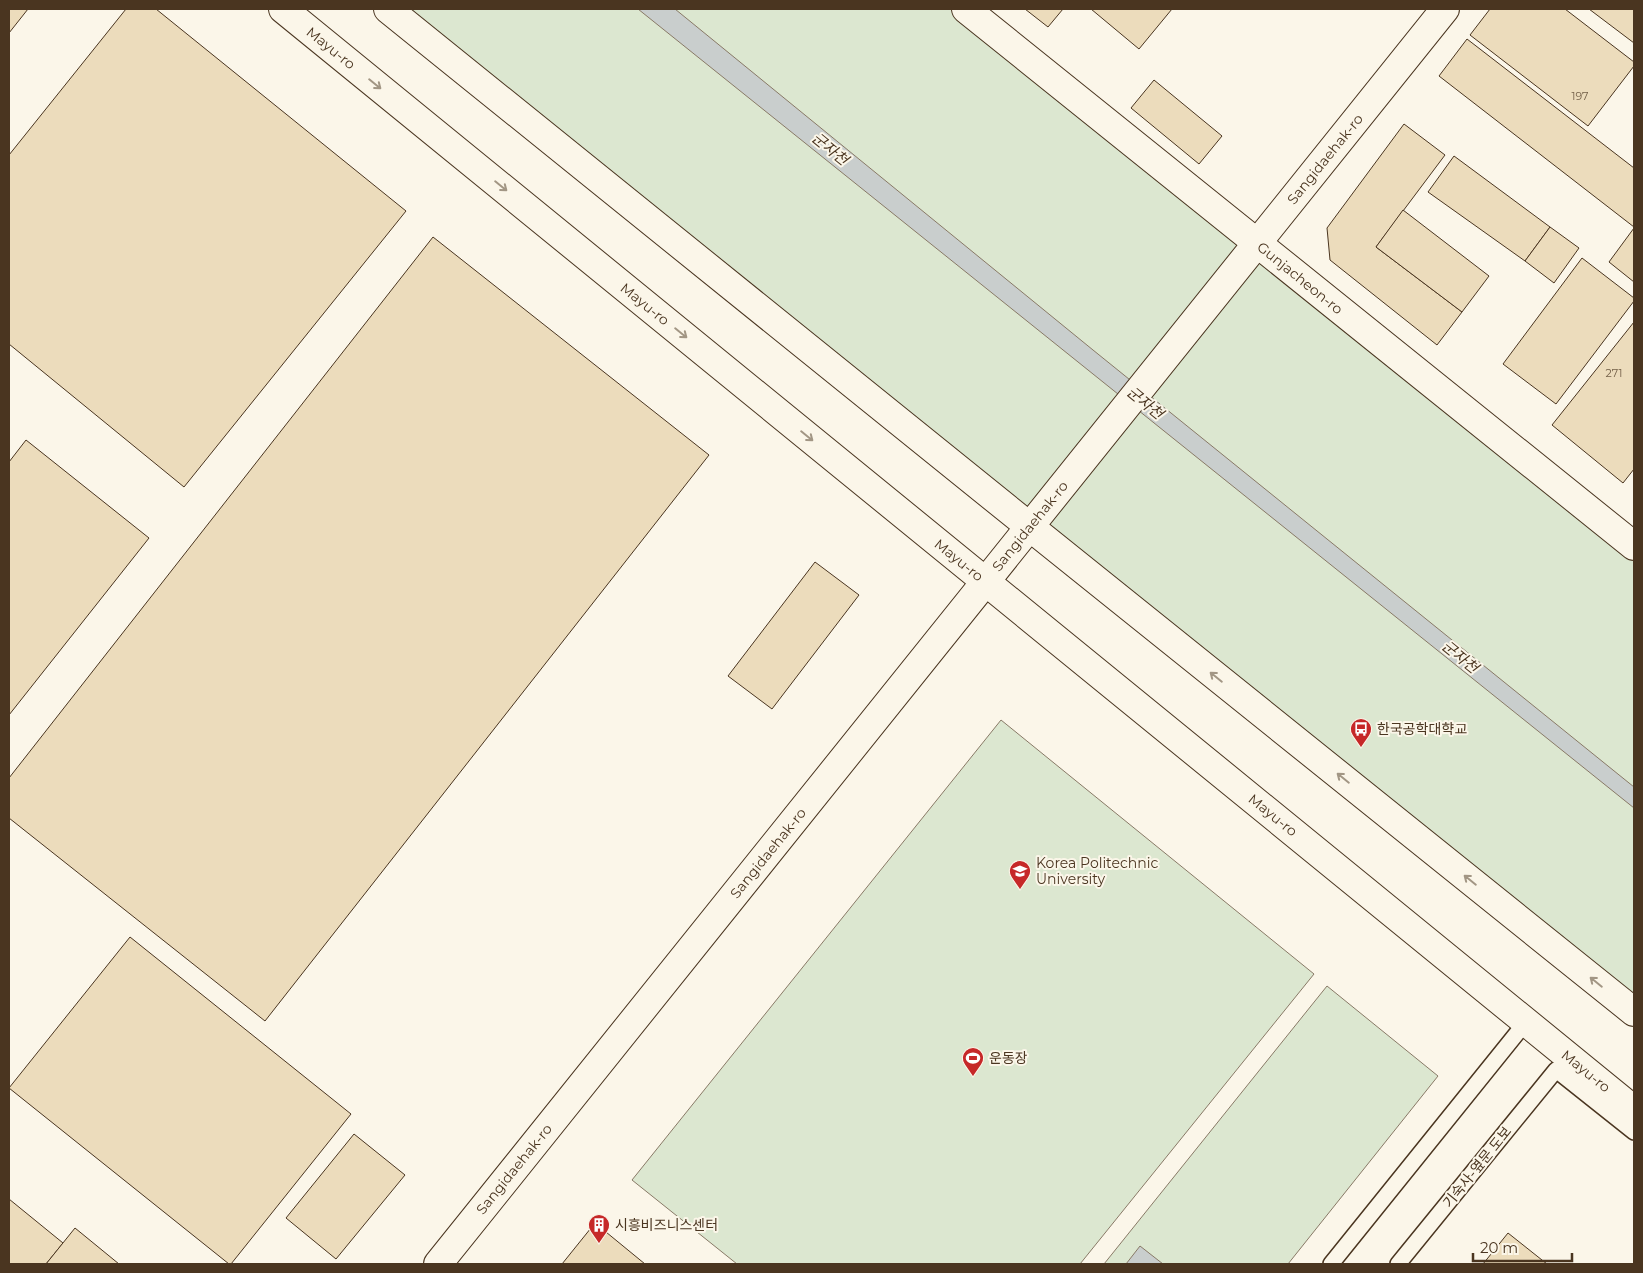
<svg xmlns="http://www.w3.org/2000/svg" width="1643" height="1273" font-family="Montserrat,'Noto Sans KR',sans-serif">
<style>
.green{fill:#dce7d0;stroke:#887966}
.water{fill:#c9cecd;stroke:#887966}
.building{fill:#ecdcbc;stroke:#4a3520}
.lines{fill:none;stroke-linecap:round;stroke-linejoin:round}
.lane-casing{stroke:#4a3520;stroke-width:18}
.secondary-casing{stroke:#4a3520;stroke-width:30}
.lane{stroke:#fbf6e9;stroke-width:15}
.secondary{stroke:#fbf6e9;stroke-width:28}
.oneway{stroke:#a29684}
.labels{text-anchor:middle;stroke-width:4;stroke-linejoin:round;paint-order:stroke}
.number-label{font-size:11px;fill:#725f47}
.street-label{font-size:14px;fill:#4a3520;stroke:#fbf6e9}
.poi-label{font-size:14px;fill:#4a3520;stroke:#fbf6e9;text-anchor:start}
.water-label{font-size:15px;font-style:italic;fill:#4a3520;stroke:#fbf6e9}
</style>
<rect width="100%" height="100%" fill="#fbf6e9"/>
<g class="green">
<path d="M389,9H966L1634,546V1010Z"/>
<path d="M1001,720L1314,974L1080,1264H737L632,1180Z"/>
<path d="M1327,986L1438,1076L1288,1264H1104Z"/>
</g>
<g class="water">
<path d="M638,9H675L1093,350L1634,787V808Z"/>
<path d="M1140,1246L1163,1264H1126Z"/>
</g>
<g class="building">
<path d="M9,9H28L9,33Z"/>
<path d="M126,9H156L406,211L184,487L9,344V155Z"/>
<path d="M1025,9H1063L1048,27Z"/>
<path d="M1091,9H1172L1139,49Z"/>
<path d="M1490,9H1565L1634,62V66L1588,126L1470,35Z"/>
<path d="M1589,9H1634V43Z"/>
<path d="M1467,39L1634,168V227L1439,76Z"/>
<path d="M1154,80L1222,136L1199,164L1131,108Z"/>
<path d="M1404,124L1445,155L1376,247L1462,312L1437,345L1330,260L1327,228Z"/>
<path d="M1454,156L1550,227L1525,261L1428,192Z"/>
<path d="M1403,210L1489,276L1462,312L1376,247Z"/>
<path d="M1550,227L1579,248L1554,283L1525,261Z"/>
<path d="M1634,228V282L1609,262Z"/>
<path d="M433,237L709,455L265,1021L9,818V778Z"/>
<path d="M1582,258L1634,298V301L1556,404L1503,364Z"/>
<path d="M1634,322V469L1623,483L1552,425Z"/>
<path d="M26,440L149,538L9,715V462Z"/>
<path d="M815,562L859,595L772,709L728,676Z"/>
<path d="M130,937L351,1114L231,1264H229L9,1088Z"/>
<path d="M354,1134L405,1175L336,1259L286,1218Z"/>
<path d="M9,1199L63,1243L46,1264H9Z"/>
<path d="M595,1223L645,1264H562Z"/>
<path d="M75,1228L119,1264H46Z"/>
<path d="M1508,1233L1547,1264H1483Z"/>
</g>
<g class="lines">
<g class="lane-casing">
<g id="lane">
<path d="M1331,1264L1526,1022"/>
<path d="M1398,1264L1556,1070L1634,1132"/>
</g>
</g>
<g class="secondary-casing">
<g id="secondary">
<path d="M283,9L1634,1110"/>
<path d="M388,9L1030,527L1634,1012"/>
<path d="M966,9L1634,546"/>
<path d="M438,1264L1445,9"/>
</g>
</g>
<use href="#lane" class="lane"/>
<use href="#secondary" class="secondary"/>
</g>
<defs><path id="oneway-shaft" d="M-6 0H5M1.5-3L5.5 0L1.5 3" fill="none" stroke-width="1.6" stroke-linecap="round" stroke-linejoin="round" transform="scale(1.25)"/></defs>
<g class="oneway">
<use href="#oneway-shaft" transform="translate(375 84) rotate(39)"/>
<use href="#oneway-shaft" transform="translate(501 186) rotate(39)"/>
<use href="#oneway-shaft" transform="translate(681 333) rotate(39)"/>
<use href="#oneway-shaft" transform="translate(807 436) rotate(39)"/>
<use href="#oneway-shaft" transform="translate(1216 677) rotate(-141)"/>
<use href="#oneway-shaft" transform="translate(1343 778) rotate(-141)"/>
<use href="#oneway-shaft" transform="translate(1470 880) rotate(-141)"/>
<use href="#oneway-shaft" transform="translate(1596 982) rotate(-141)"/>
</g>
<defs>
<g id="bus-pin" transform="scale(1.125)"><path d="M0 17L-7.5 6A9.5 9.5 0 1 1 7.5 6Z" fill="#c62828" stroke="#fbf6e9"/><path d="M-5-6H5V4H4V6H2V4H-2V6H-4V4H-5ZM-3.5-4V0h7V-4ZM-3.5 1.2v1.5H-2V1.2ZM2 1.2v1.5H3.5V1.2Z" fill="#fff"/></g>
<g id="university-pin" transform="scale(1.125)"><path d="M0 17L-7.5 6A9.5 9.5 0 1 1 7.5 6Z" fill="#c62828" stroke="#fbf6e9"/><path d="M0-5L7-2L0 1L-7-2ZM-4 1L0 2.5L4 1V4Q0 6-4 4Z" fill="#fff"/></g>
<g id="stadium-pin" transform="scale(1.125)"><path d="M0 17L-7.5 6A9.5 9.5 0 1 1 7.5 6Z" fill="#c62828" stroke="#fbf6e9"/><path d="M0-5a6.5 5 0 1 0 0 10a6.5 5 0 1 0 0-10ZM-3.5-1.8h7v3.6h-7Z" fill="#fff"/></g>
<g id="building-pin" transform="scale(1.125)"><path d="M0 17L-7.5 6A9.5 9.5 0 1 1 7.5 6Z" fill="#c62828" stroke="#fbf6e9"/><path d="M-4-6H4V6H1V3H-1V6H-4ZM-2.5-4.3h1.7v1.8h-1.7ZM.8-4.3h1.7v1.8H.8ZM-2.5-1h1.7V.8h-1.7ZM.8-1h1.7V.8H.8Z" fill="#fff"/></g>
</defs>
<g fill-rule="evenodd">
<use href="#bus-pin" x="1361" y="729"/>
<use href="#university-pin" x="1020" y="871"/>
<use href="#stadium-pin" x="973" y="1058"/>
<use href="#building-pin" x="599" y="1225"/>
</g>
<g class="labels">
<g class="number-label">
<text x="1580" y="100">197</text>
<text x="1614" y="377">271</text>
</g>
<g class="street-label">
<text transform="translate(331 48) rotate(39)" y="5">Mayu-ro</text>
<text transform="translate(1325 159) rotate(-51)" y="5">Sangidaehak-ro</text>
<text transform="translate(1300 278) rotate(39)" y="5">Gunjacheon-ro</text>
<text transform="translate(645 304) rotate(39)" y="5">Mayu-ro</text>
<text transform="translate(1030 526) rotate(-51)" y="5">Sangidaehak-ro</text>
<text transform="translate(959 560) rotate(39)" y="5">Mayu-ro</text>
<text transform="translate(1273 815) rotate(39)" y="5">Mayu-ro</text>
<text transform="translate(768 853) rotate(-51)" y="5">Sangidaehak-ro</text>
<text transform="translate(1586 1071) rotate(39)" y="5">Mayu-ro</text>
<text transform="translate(1477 1167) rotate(-51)" y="5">기숙사-옆문 도보</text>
<text transform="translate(514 1169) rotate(-51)" y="5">Sangidaehak-ro</text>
</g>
<g class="poi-label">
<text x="1377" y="734">한국공학대햑교</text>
<text x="1036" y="868">Korea Politechnic<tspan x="1036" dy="16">University</tspan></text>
<text x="989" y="1063">운동장</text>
<text x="615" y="1230">시흥비즈니스센터</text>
</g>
<g class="water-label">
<text transform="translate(830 149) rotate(39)" y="5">군자천</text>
<text transform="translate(1145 403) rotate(39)" y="5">군자천</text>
<text transform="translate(1460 657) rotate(39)" y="5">군자천</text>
</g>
</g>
<rect width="1643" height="1273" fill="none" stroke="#4a3520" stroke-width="20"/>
<path d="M1473 1253v8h99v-8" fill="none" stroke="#4a3520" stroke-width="2.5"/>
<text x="1480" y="1253" font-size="15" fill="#4a3520" stroke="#fbf6e9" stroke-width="4" paint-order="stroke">20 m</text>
</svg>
